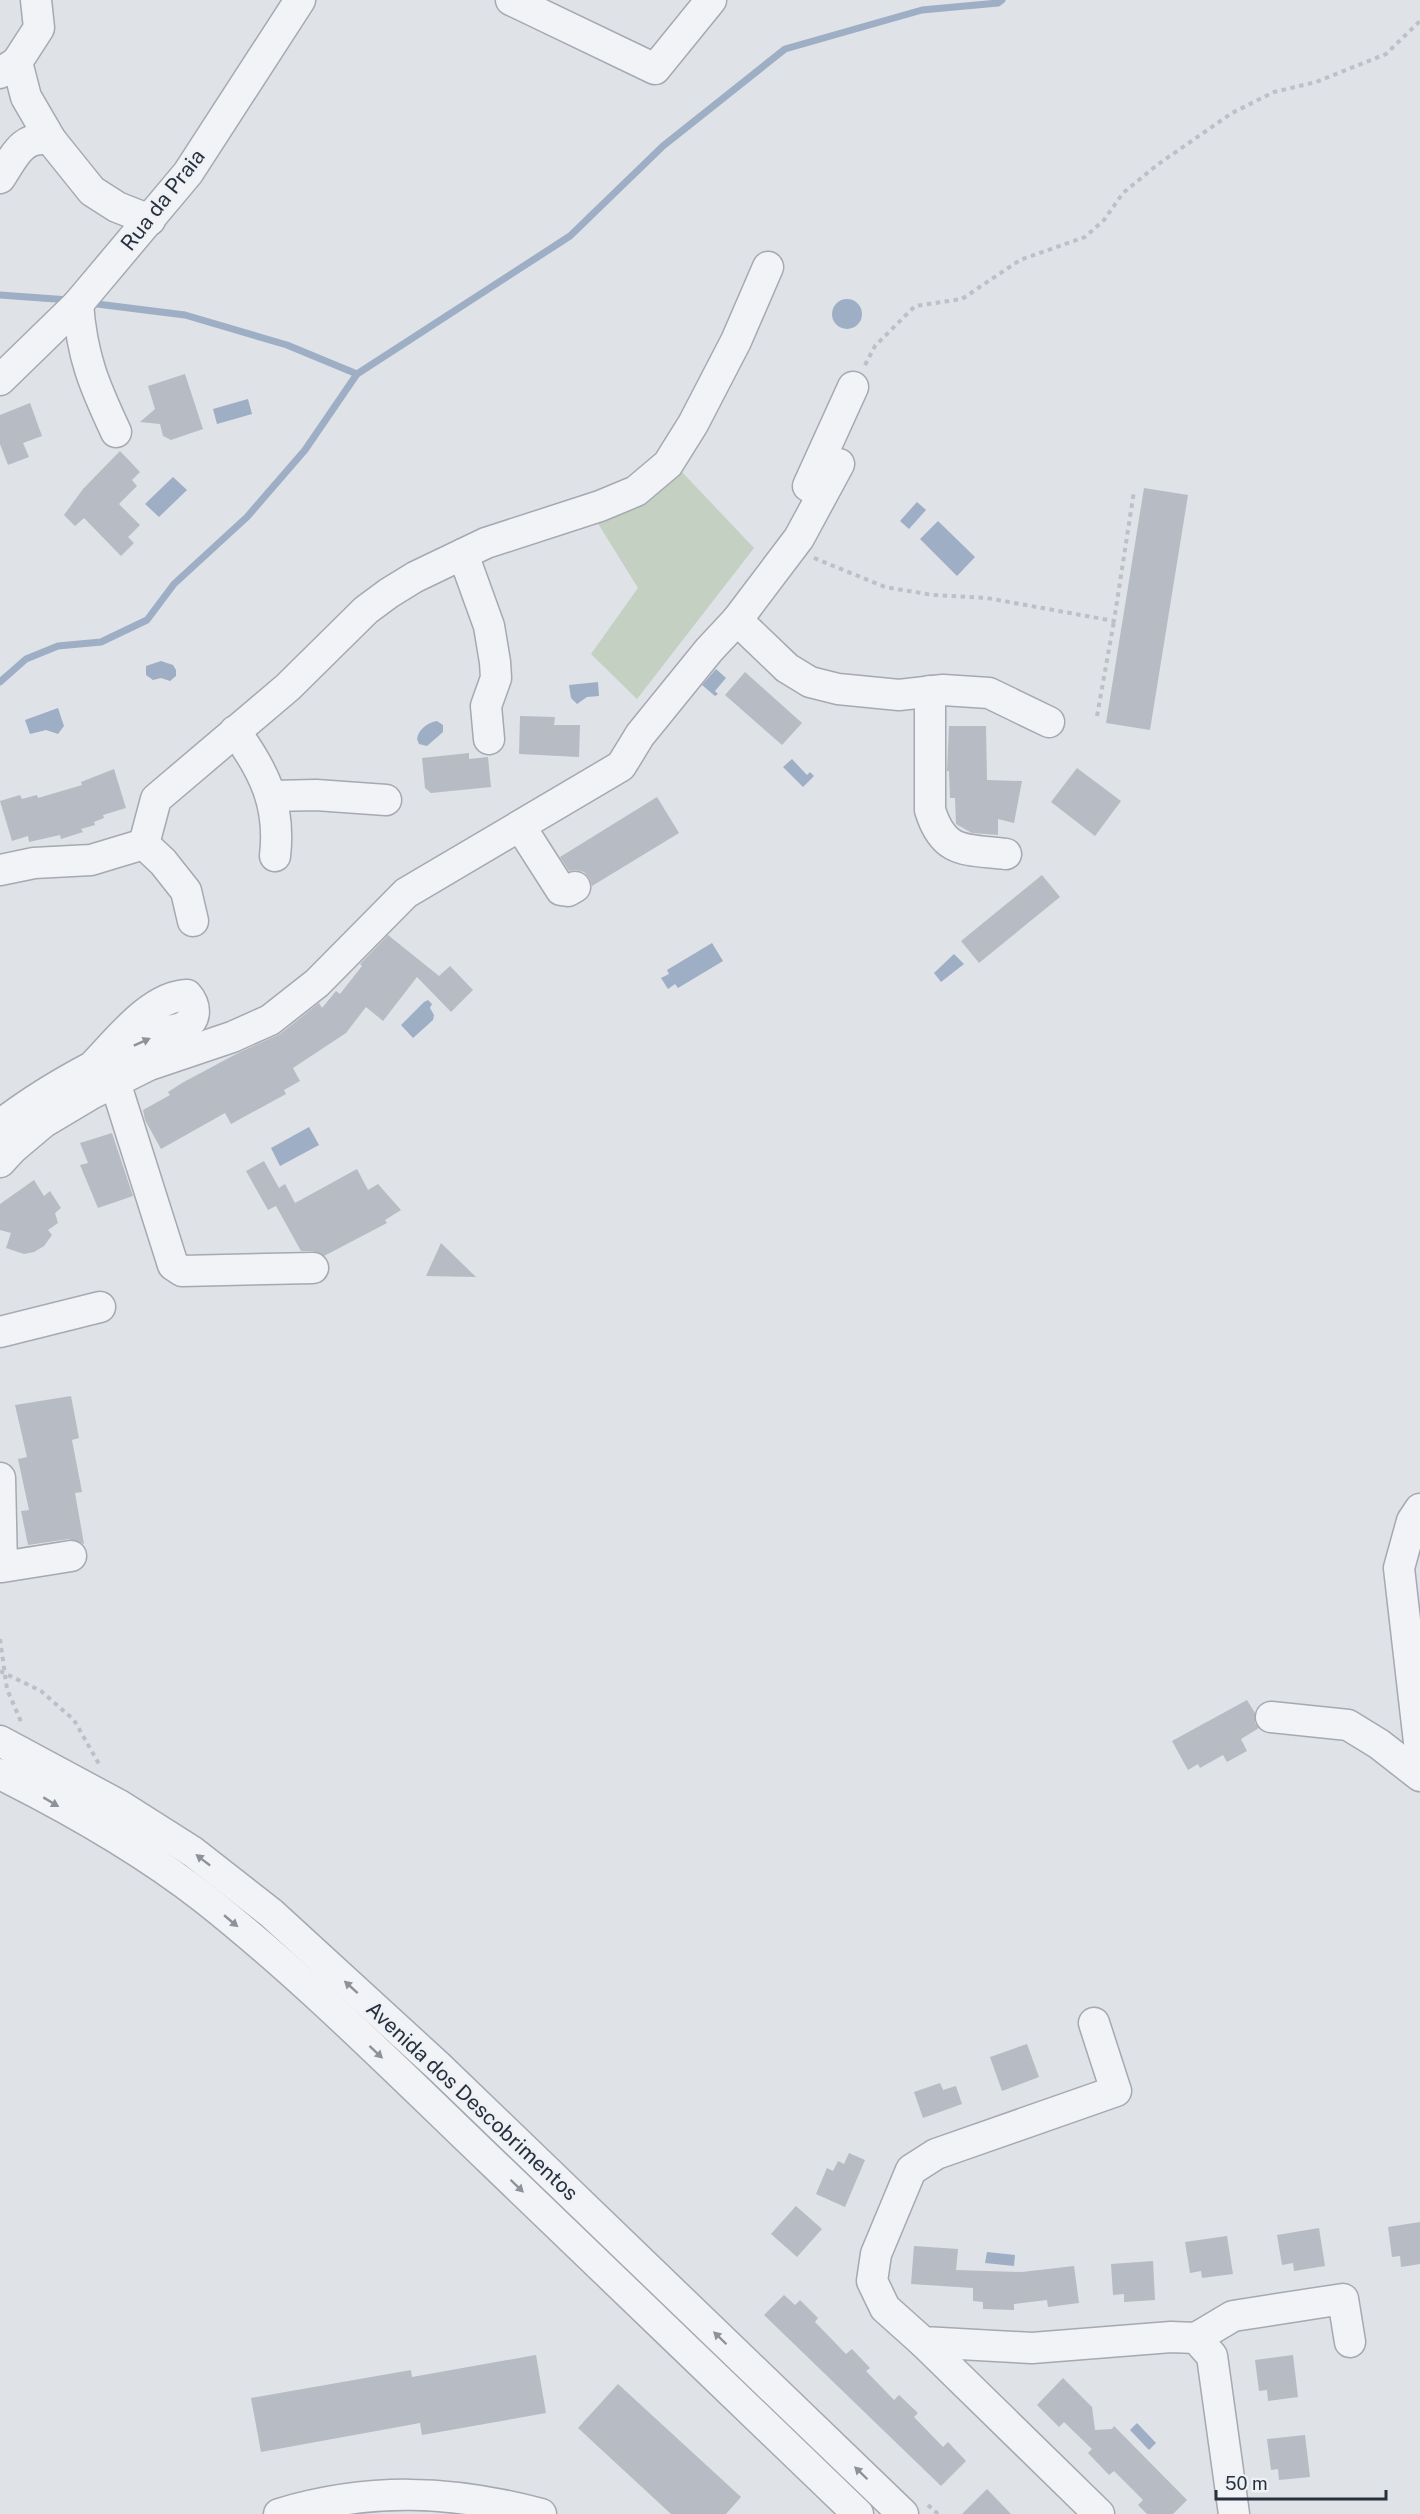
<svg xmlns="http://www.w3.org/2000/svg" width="1420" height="2514" font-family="'Public Sans',sans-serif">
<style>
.green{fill:#c4d0c1}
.water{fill:#9daec5}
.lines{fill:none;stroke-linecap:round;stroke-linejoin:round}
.stream{stroke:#9daec5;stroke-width:7}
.building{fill:#b7bbc3}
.minor-casing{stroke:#a5a9b1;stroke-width:33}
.path{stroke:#bdc0c6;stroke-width:4;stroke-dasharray:4.5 4.5;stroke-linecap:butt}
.minor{stroke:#f1f3f6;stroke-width:30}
.oneway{fill:#8d929a}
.labels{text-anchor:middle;stroke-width:5;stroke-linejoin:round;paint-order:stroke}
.street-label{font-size:21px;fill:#29303d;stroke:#eef1f5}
</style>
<rect width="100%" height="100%" fill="#dfe2e7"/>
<path class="green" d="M681,471L754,548L637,699L591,654L638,588L594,517Z"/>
<g class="water">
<circle cx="847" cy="314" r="15"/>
<path d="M248,399L252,414L217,424L213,409Z"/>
<path d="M173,477L187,490L159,517L145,504Z"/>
<path d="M917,502L926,510L909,529L900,521Z"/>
<path d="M938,521L975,557L957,576L920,539Z"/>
<path d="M161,661L173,665L176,670V676L170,681L161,678L153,680L146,675V666Z"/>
<path d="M716,669L726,678L715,691L718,694L715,696L702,685Z"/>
<path d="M598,682L599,696L587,697L577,704L571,698L569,685Z"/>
<path d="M58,708L64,726L58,734L46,730L30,734L25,720Z"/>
<path d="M437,721L443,725V732L427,746L419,744L417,739C418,730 428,722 437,721Z"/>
<path d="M792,759L807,775L810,772L814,776L803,787L783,767Z"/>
<path d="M712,943L723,961L678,988L675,984L668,989L661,978L669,974L667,970Z"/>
<path d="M954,954L964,964L941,982L934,973Z"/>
<path d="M428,1000L432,1004L430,1008L434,1015L433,1020L413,1038L401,1025L424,1002Z"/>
<path d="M309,1127L319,1145L280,1166L271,1148Z"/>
<path d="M987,2252L1015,2255L1014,2266L985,2263Z"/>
<path d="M1137,2423L1156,2443L1149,2450L1130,2430Z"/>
</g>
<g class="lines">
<g class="stream">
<path d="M0,295L69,300"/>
<path d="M89,303L185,315L287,345L357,374L570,236L663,146L785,49L922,10L998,3L1002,0"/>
<path d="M0,682L26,659L58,646L101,642L147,620L174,584L247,517L305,450L357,374"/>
</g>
</g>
<g class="building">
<path d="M185,374L203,429L171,440L163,436L160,424L140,422L155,409L148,386Z"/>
<path d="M30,403L42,436L23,443L29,457L8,465L0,444V415Z"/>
<path d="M120,451L140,472L132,480L137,486L119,504L140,525L128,537L134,543L121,556L84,518L75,526L64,515L83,489Z"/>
<path d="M1144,488L1188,495L1150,730L1106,723Z"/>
<path d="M745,672L802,723L782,745L725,695Z"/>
<path d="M520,716L555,717L554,725H580L579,757L519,754Z"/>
<path d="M949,726H986L987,780L1022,781L1014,823L998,819V835L972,833L956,824L955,798H950L949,771H947Z"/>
<path d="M469,753V759L488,757L491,787L431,793L425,788L422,758Z"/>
<path d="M1077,768L1121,801L1095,836L1051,802Z"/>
<path d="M114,769L126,808L103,815L104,818L94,822L95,825L81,829L83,832L61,839L60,835L29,842L28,836L12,841L0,801L20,795L22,799L37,795L38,798L82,785L81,782Z"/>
<path d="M657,797L679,833L592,886L590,879L584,872L576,870L569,871L560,857Z"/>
<path d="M1042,875L1060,897L979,963L961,941Z"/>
<path d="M388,935L439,976L450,966L473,990L451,1012L417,977L383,1021L366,1007L346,1033L293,1068L300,1081L284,1090L286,1094L231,1124L225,1113L161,1149L145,1120L143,1110L170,1095L168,1092L182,1083L238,1053L280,1034L319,1003L322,1008L336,991L340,994L362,966L360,964Z"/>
<path d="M112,1133L133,1196L98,1208L80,1165L88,1163L80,1143Z"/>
<path d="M264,1161L279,1188L285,1184L295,1203L357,1169L368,1190L378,1184L401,1210L385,1220L387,1223L324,1256L313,1251H301L276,1206L268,1210L246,1171Z"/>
<path d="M34,1180L44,1196L50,1191L61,1208L55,1213L58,1223L48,1230L52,1235L44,1246L34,1252L24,1254L6,1248L11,1233L0,1230V1204Z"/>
<path d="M441,1243L476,1277L426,1276Z"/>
<path d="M71,1396L79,1438L72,1440L82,1492L75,1493L84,1544L69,1539L28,1545L21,1511L29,1510L18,1459L27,1457L15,1405Z"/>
<path d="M1247,1700L1255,1713V1723L1259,1728L1241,1739L1247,1751L1227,1762L1223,1755L1200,1768L1198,1764L1188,1770L1172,1741Z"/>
<path d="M1027,2044L1039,2077L1002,2091L990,2057Z"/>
<path d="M940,2083L943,2090L956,2086L962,2104L923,2118L914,2092Z"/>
<path d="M849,2153L865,2160L845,2207L816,2194L827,2168L833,2171L838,2161L844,2164Z"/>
<path d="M796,2206L822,2229L797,2257L771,2234Z"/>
<path d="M1420,2222V2264L1401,2267L1400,2256L1392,2257L1388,2227Z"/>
<path d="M1319,2228L1325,2266L1294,2271L1293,2263L1282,2265L1277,2235Z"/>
<path d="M1227,2236L1233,2274L1202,2278L1201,2271L1190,2273L1185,2242Z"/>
<path d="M914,2246L958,2249L956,2270L1022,2272L1074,2266L1079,2303L1048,2307L1047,2300L1014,2304V2310L983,2309V2302L973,2301V2288L911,2284Z"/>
<path d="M1153,2261L1155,2300L1124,2302V2294L1113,2295L1111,2264Z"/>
<path d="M784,2295L795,2305L800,2300L818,2318L815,2322L846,2354L852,2349L870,2368L866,2371L894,2400L899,2395L918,2413L914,2417L943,2447L948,2442L966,2461L941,2486L764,2315Z"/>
<path d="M536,2355L546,2413L422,2435L420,2423L261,2452L251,2398L411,2370L412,2377Z"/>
<path d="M1293,2355L1298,2397L1268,2401L1267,2390L1259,2391L1255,2360Z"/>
<path d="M1063,2378L1092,2407L1095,2430L1112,2429L1114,2426L1187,2500L1173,2514H1147L1138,2505L1143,2500L1114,2471L1109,2475L1088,2453L1092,2449L1064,2422L1059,2427L1037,2405Z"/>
<path d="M618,2384L741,2497L726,2514H671L578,2428Z"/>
<path d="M1305,2435L1310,2477L1279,2480L1278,2469L1271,2470L1267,2439Z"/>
<path d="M987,2489L1011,2514H962Z"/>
</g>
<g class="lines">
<g class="minor-casing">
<g id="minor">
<path d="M511,0L655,69L711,0"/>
<path d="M17,62L39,28L36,0"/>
<path d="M0,73L17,62L26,97L51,140L92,191L117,207L150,220"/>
<path d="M0,178C14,157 22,134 51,140"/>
<path d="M78,304C82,357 94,385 116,432"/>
<path d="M0,380L78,304L188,173L300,0"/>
<path d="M808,486L853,387"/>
<path d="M463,554L489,626L495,662L496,678L486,706L489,739"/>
<path d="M737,620L787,668L810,682L838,689L899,695L943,690L989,693L1049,722"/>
<path d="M930,691V810C944,855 966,849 1006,854"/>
<path d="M235,731C264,771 281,805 275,856"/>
<path d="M271,796L316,795L386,800"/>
<path d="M520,826L561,890L568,891L575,887"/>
<path d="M144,844L163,862L186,891L193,921"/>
<path d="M0,870L34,863L91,860L144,844L156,799L288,687L366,610L389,593L415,577L486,543L600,506L636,491L668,464L693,424L736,341L768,267"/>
<path d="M115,1082L173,1265L182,1271L313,1268"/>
<path d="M0,1125C39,1095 81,1071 126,1050C138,1044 151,1037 163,1033C170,1030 179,1030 185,1026C198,1018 195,1004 187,995C150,996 115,1044 90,1069"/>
<path d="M0,1162L12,1149L44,1122L91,1094L149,1065L232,1037L270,1020L317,983L406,893L621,766L640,735L709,650L737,620L799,538L839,464"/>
<path d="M0,1332L100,1307"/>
<path d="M0,1478L2,1567L71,1556"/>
<path d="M1420,1509L1412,1521L1399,1568L1420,1751"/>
<path d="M1271,1717L1348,1725L1379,1744L1420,1776"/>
<path d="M0,1741L119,1805L193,1852L271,1913L438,2066L903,2514"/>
<path d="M0,1774C68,1808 145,1852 205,1899C306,1979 398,2072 491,2161C613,2279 736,2396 858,2514"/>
<path d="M1094,2023L1116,2091L936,2154L911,2170L876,2254L872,2281L885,2308L923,2342L1032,2348L1171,2337L1196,2338L1212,2356L1234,2514"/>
<path d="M1196,2338L1233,2316L1343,2299L1350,2342"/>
<path d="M923,2342L1099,2514"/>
<path d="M279,2514C369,2487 452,2490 541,2514"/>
</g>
</g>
<g class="path">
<path d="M865,365L875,346L915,306L962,299L1020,260L1085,237L1104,220L1123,193L1157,165L1232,113L1274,92L1316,82L1386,54L1420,21"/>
<path d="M814,558L885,587L933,595L987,598L1114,621L1134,491"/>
<path d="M1097,716L1114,621"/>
<path d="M0,1639L7,1689L22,1724"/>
<path d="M0,1671L41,1691L74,1720L99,1764"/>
<path d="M928,2505L938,2514"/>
</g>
<use href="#minor" class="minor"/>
</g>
<defs><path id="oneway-solid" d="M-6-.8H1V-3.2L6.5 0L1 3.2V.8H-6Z" transform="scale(1.5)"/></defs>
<g class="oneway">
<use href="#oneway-solid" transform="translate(142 1042) rotate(-24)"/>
<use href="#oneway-solid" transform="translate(51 1802) rotate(31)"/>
<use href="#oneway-solid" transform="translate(203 1860) rotate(-142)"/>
<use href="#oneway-solid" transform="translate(231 1921) rotate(40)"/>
<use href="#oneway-solid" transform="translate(351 1987) rotate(-138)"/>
<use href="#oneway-solid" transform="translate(376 2052) rotate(43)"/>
<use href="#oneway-solid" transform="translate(517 2186) rotate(44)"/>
<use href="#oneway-solid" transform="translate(720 2338) rotate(-136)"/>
<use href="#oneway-solid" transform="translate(861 2473) rotate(-136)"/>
</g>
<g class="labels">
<g class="street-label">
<text transform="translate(163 200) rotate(-52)" y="7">Rua da Praia</text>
<text transform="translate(472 2101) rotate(43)" y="7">Avenida dos Descobrimentos</text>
</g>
</g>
<path d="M1216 2490v9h170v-9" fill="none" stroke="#29303d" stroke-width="3"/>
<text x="1225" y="2490" font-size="18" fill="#29303d" stroke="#eef1f5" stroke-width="4.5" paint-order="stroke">50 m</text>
</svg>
